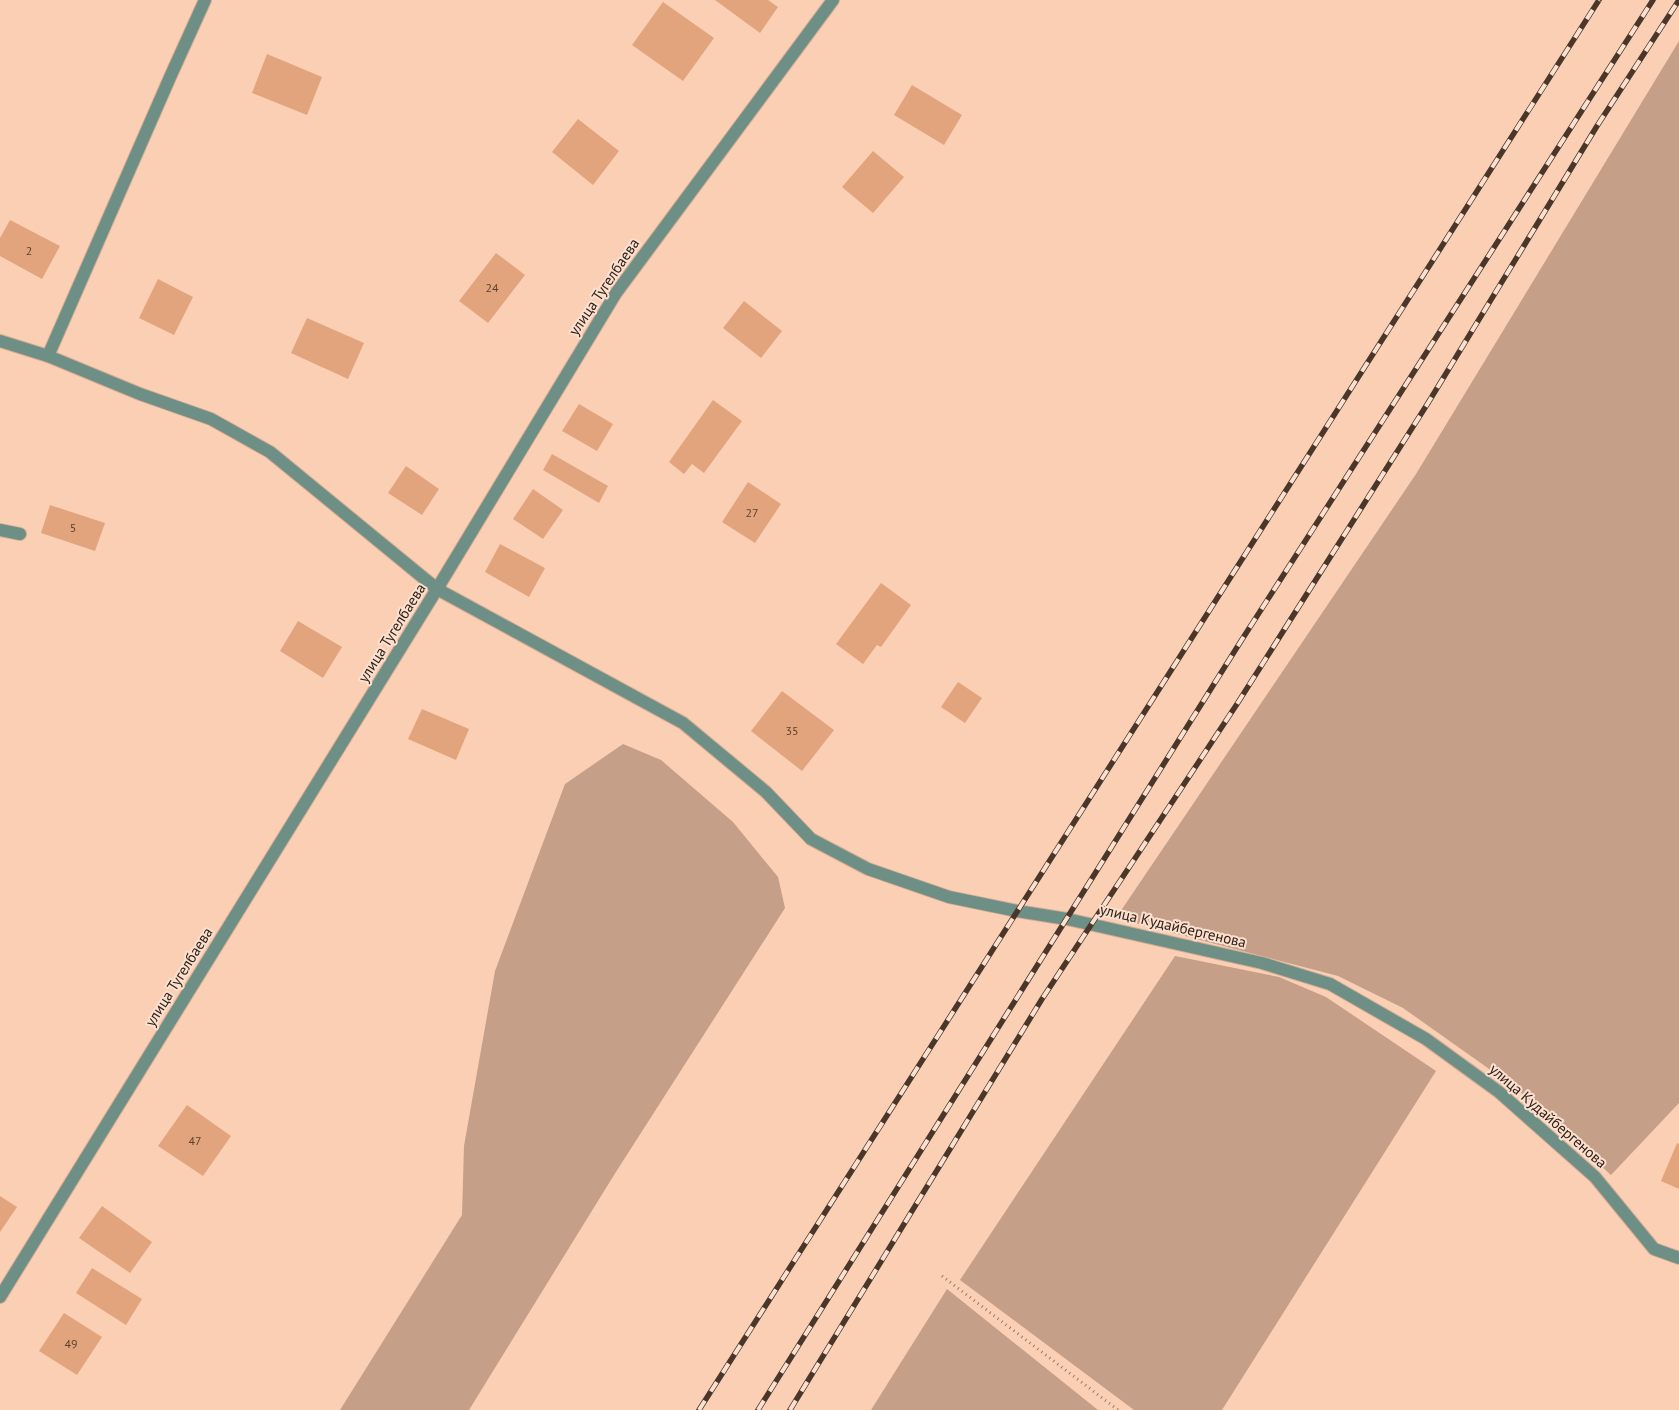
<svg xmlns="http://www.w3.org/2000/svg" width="1679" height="1410" font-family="'PT Sans',sans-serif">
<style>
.green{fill:#c59f88}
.building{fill:#e2a47d}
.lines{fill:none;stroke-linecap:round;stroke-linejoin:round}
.service-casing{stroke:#d3ac94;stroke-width:14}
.minor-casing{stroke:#d3ac94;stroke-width:14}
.path{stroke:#987a67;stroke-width:3;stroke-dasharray:1 4;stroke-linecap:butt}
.service{stroke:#6e8f85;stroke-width:12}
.minor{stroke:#6e8f85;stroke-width:12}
.rail-casing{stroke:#4a372a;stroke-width:5.5}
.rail{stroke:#fbe0d0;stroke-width:4;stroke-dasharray:11;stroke-linecap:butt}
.labels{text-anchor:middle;stroke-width:4;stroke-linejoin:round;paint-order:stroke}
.number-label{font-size:12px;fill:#5d4230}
.street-label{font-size:15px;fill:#312116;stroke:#fbe0d0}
</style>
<rect width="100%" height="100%" fill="#fbcfb4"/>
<g class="green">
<path d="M1679,41V1103L1611,1175L1516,1088L1403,1008L1338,976L1116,918L1416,474Z"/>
<path d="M623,744L661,760L733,822L778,877L785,908L614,1175L469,1410H340L462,1215L464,1146L495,971L565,784Z"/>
<path d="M1175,956L1279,977L1326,997L1436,1071L1222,1410H1134L960,1280Z"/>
<path d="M947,1289L1098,1410H871Z"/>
</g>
<g class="building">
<path d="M715,0H768L778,7L760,33Z"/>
<path d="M663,2L714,38L683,81L632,45Z"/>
<path d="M267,54L322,77L307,115L252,93Z"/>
<path d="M912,85L962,115L944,145L894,115Z"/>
<path d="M578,119L619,151L593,185L552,152Z"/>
<path d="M873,151L904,177L873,213L842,187Z"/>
<path d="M10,220L60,246L42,279L0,256V238Z"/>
<path d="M496,253L525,275L488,323L459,301Z"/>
<path d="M158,279L193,297L174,335L139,318Z"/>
<path d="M744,301L782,331L761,358L723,328Z"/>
<path d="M307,318L364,343L348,379L291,353Z"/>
<path d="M713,400L742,421L704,473L692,464L684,474L669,462Z"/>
<path d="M579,404L613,424L597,451L562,431Z"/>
<path d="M552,454L608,486L599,503L543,470Z"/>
<path d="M406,466L439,489L422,515L388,493Z"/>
<path d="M748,482L781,504L755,543L722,522Z"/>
<path d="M533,489L563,510L543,539L513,519Z"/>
<path d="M50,505L105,523L95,551L41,533Z"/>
<path d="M500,544L545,568L529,597L485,572Z"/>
<path d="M881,583L911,605L881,647L877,645L863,664L836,644Z"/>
<path d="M298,621L342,647L323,678L280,651Z"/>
<path d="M958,682L982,698L965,723L941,707Z"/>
<path d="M782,691L834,730L802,771L751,731Z"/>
<path d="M422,709L469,729L456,760L408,739Z"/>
<path d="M187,1105L231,1136L203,1176L158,1146Z"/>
<path d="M1677,1143L1679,1144V1189L1661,1181Z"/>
<path d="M0,1196L17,1207L0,1232Z"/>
<path d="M102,1206L152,1242L130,1273L79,1238Z"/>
<path d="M92,1268L142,1299L126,1325L76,1293Z"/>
<path d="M64,1313L102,1337L77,1375L39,1351Z"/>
</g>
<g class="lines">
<g class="service-casing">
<g id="service">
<path d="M0,530L20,534"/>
<path d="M437,589L683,723L766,792L811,839L868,869L949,897L1017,911L1067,919L1262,963L1330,984L1426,1039L1499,1092L1595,1177L1654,1249L1679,1258"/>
</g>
</g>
<g class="minor-casing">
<g id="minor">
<path d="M0,341L48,356L140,394L211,419L270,452L437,589"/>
<path d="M48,356L171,75L205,0"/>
<path d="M0,1297L437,589L616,293L833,0"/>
</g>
</g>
<path class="path" d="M942,1276L1118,1410"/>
<use href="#service" class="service"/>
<use href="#minor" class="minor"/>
<g class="rail-casing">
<g id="rail">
<path d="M699,1410L1599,0"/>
<path d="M758,1410L1241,641L1653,0"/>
<path d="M790,1410L1042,999L1237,704L1428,403L1597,126L1679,0"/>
</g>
</g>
<use href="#rail" class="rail"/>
</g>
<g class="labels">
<g class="number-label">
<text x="29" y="255">2</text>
<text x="492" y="292">24</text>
<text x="752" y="517">27</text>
<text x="73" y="532">5</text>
<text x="792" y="735">35</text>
<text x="195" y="1145">47</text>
<text x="71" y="1348">49</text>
</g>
<g class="street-label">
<text transform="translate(604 287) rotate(-56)" y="5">улица Тугелбаева</text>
<text transform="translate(392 633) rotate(-58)" y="5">улица Тугелбаева</text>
<text transform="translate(1173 926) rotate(13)" y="5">улица Кудайбергенова</text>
<text transform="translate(179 977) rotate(-58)" y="5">улица Тугелбаева</text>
<text transform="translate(1548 1116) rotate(41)" y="5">улица Кудайбергенова</text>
</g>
</g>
</svg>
